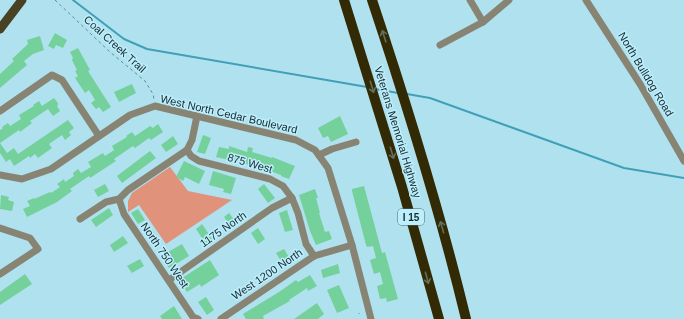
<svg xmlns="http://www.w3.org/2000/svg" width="684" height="319" font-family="Helvetica,sans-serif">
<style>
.green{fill:#e0927b}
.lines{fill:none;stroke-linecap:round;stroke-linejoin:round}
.stream{stroke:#40a0b7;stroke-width:2}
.building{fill:#75d19b}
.path{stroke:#678a94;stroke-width:1;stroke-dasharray:3 3;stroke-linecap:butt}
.minor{stroke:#888474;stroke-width:7}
.major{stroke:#484124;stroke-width:9}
.highway{stroke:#322a04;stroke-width:10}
.oneway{stroke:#636f5b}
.labels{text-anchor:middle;stroke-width:3;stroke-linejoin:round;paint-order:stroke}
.shield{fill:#bdeefc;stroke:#49656d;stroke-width:1}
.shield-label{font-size:10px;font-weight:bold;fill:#172a30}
.street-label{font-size:11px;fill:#172a30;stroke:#bdeefc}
</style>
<rect width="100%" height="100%" fill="#b0e1ef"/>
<path class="green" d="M170,167L188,191L232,200L166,244L139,205L128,212V201L132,193Z"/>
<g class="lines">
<g class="stream">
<path d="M73,0L124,39L147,49L367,87"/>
<path d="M375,89L398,93"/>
<path d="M407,94L430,98L624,168L684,178"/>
</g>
</g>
<g class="building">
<path d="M55,33L67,40L63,48L56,45L54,49L48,46Z"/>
<path d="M40,36L44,50L33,54L24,61L27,65L0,88V74L14,61L12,59L28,44L27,40Z"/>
<path d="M78,48L90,70L88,71L111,107L103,112L99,107L96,109L91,103L95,100L89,90L85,93L75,78L78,76L75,71L77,70L72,60L73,58L70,52Z"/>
<path d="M132,84L136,93L119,102L114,92Z"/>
<path d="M54,98L58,103V105L57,106L60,111L53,116L48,109L30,121L32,123L20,132L19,130L0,143L7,153L14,148L18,154L68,120L74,128L69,132L71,135L65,140L62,135L49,144L52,148L38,158L35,154L30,158L29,156L14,166L10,159L6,162L0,153V130L3,128L2,127L8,123L10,126L21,119L19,115L34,106L33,105L39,101L42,106Z"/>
<path d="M340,116L348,134L331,142L328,136L323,138L318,128Z"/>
<path d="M158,124L163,132L151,140L149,138L135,148L133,146L114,159L116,161L90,178L89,176L70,189L72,191L57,202L27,217L23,209L30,206L27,201L34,198V199L50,192L51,193L60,187L57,184L64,179L65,182L74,176L73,173L78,169L81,173L91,167L88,162L103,153L105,156L114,150L112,146L127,137L126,136L132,132L135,136L150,126L153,128Z"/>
<path d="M203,135L211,138L205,154L197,152Z"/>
<path d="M173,136L178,144L166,152L161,145Z"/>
<path d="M229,146L247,152L248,147L253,148L252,152L272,158V157L295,166L289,179L281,176V175L262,168L216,157L219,147L229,149Z"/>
<path d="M150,151L156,158L122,183L117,176Z"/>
<path d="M184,161L205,171L199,184L185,177L183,181L176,177Z"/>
<path d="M213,171L236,178L231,194L223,192L224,189L209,185Z"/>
<path d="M105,184L109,191L98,197L94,190Z"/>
<path d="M264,184L275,198L268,203L258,189Z"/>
<path d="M364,186L382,253L385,252L398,299L387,302L386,298L380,299L377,286L383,284L380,272L374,274L370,260L376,258L373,246L367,247L366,245L352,191V189Z"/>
<path d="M315,189L318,198H316L320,213H319L325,232L329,231L332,239L316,245L310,231L299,195Z"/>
<path d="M1,195L9,197L8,200L14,202L12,211L0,209Z"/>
<path d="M109,208L113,215L96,227L91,220Z"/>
<path d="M138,209L145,220L138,224L131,213Z"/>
<path d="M287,210L293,230L285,232L279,213Z"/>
<path d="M229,213L237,223L231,227L224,217Z"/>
<path d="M202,224L213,240L206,244L196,229Z"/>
<path d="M258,228L265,239L258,244L251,233Z"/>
<path d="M152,230L159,241L153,245L146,234Z"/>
<path d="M123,236L128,243L114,252L110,245Z"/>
<path d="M182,244L189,256L169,268L161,256Z"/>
<path d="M284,249L290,259L283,264L276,253Z"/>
<path d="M140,259L144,266L132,273L127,266Z"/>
<path d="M210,260L219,275L201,287L200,284L187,292L179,280Z"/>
<path d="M338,264L340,273L323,278L321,270Z"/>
<path d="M25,274L32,284L0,305V292Z"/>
<path d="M310,275L317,286L308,291L307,288L289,300L290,301L263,316L264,319H246L243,314L279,292L296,280L298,282Z"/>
<path d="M339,285L349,308L337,313L327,290Z"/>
<path d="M206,297L214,310L207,315L198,302Z"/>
<path d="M317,303L324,314L318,319H294Z"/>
<path d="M174,306L182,319H162L160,316Z"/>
</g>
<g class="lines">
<g class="path">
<path d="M55,0L110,52L145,81L153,94L154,99"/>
<path d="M359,313V314"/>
</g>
<g class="minor">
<path d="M470,0L483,22L509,0"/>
<path d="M586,0L640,84L684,161"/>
<path d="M440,45L483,22"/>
<path d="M0,111L52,75L62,80L99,136"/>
<path d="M187,150L191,156L199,161L270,179L283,186L292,198L298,213L306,244L314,256"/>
<path d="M319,155L332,149L356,142"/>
<path d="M0,175L22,179L51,169L130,115L155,106L296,140L315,150L328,168L352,245L371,319"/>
<path d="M119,199L124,214L193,317L198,319"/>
<path d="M80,219L106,202L119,199L128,190L187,150L192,140L197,116"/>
<path d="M0,228L30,238L38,249L0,274"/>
<path d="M169,280L272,208L292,198"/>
<path d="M221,319L314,256L352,245"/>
</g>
<path class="major" d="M0,29L22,0"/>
<g class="highway">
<path d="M344,0L402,187L439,319"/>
<path d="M372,0C407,105 440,211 466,319"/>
</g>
</g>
<defs><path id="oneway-shaft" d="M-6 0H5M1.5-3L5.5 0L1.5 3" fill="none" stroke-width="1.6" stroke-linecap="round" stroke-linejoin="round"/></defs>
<g class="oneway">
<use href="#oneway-shaft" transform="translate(384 36) rotate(-108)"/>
<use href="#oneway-shaft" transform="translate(372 87) rotate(73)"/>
<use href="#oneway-shaft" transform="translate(392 153) rotate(73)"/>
<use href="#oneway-shaft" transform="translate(442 227) rotate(-106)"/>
<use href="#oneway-shaft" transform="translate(427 278) rotate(75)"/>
</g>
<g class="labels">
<rect class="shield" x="398" y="209" width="26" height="16" rx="3"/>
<g class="shield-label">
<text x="411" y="221">I 15</text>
</g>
<g class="street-label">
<text transform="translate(115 44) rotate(42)" y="4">Coal Creek Trail</text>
<text transform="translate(646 74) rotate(59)" y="4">North Bulldog Road</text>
<text transform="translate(229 114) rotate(13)" y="4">West North Cedar Boulevard</text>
<text transform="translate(398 132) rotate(73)" y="4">Veterans Memorial Highway</text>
<text transform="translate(250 163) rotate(16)" y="4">875 West</text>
<text transform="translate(223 229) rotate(-35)" y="4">1175 North</text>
<text transform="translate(165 255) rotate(56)" y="4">North 750 West</text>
<text transform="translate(267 274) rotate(-34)" y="4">West 1200 North</text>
</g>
</g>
</svg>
